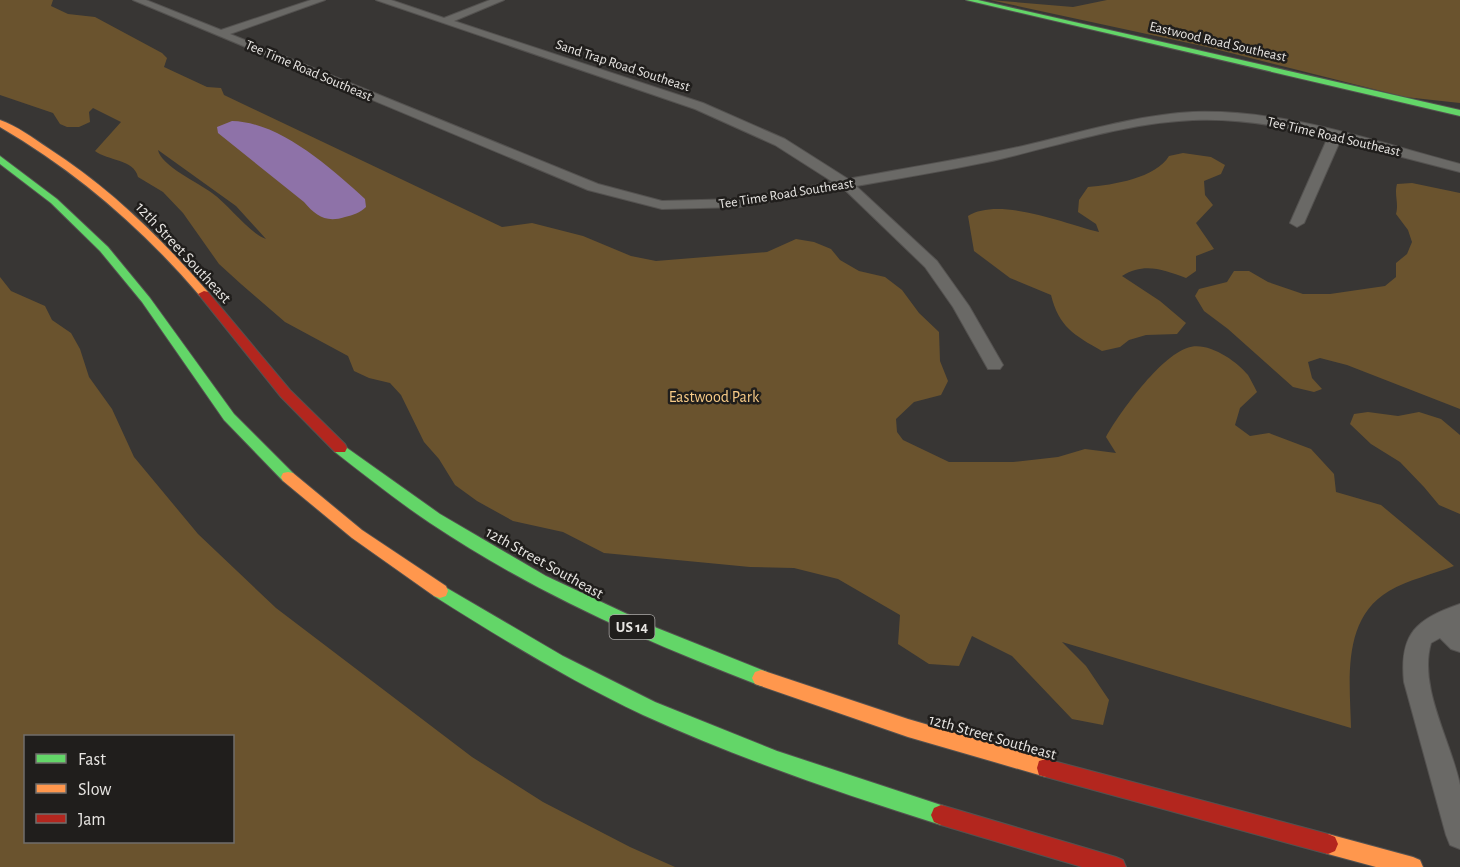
<svg xmlns="http://www.w3.org/2000/svg" width="1460" height="867" font-family="'Alegreya Sans',sans-serif">
<style>
.green{fill:#6a532e;fill-rule:evenodd}
.water{fill:#8e72a8}
.lines{fill:none;stroke-linecap:round;stroke-linejoin:round}
.street-casing{stroke:#545250;stroke-width:2}
.fast-casing{stroke:#545250;stroke-width:2}
.slow-casing{stroke:#545250;stroke-width:2}
.jam-casing{stroke:#545250;stroke-width:2}
.street{fill:#6a6966;fill-rule:evenodd}
.fast{fill:#63d668;fill-rule:evenodd}
.slow{fill:#ff974d;fill-rule:evenodd}
.jam{fill:#b3261e;fill-rule:evenodd}
.labels{text-anchor:middle;stroke-width:5;stroke-linejoin:round;paint-order:stroke}
.far-street-label{font-size:14px;fill:#e7e5e2;stroke:#201e1c}
.shield{fill:#201e1c;stroke:#aba9a7;stroke-width:1.5}
.shield-label{font-size:15px;font-weight:bold;fill:#e7e5e2}
.street-label{font-size:16px;fill:#e7e5e2;stroke:#201e1c}
.park-label{font-size:16px;fill:#f8cb87;stroke:#201e1c}
</style>
<rect width="100%" height="100%" fill="#383634"/>
<g class="green">
<path d="M0,0H53L51,6L68,14L95,17L162,53L167,58L164,67L207,87L221,88L224,95L502,227L532,223L583,236L631,256L656,261L767,252L796,239L814,242L831,249L840,260L859,271L885,277L902,290L919,313L939,332L940,361L948,381L941,395L914,402L896,419L897,432L903,440L949,462H1013L1058,457L1085,449L1116,453L1106,437C1120,412 1160,357 1187,348C1206,340 1236,360 1248,375C1251,380 1254,386 1257,392L1240,408L1235,425L1250,436L1269,433L1311,449L1334,474L1336,492L1381,505L1454,566C1433,574 1408,580 1389,591C1341,619 1350,682 1351,728L1062,642L1086,666L1109,700L1103,725L1072,719L1012,656L972,636L959,666L929,664L898,644L900,615L838,579L794,568L750,567L604,553L563,532L513,521L477,501L455,485L439,459L424,442L401,395L390,383L369,378L354,371L348,356L285,322L241,284L219,264L183,213L163,192L138,177C134,159 108,161 95,151L121,122L93,108L89,112L90,122L79,127H67L60,124L53,113L0,95ZM158,150L236,206L266,239C249,233 229,205 212,193C199,183 161,166 158,150Z"/>
<path d="M990,0L1073,7L1107,0H1460V103L1405,97L1207,47Z"/>
<path d="M1183,153L1211,157L1225,165L1221,174L1204,181L1205,195L1213,205L1196,223L1214,249L1196,256V271L1186,278C1163,270 1145,262 1122,276L1160,301L1186,323L1177,334L1146,335L1129,340L1120,347L1102,351C1074,335 1059,327 1051,295L1010,278L974,251L968,216C999,196 1066,224 1099,232L1096,224L1078,212L1079,200L1088,187C1113,185 1156,178 1169,156Z"/>
<path d="M1412,183L1460,193V409L1347,365L1320,358L1308,362L1312,378L1322,389L1314,392L1293,387L1228,329L1204,311L1195,296L1199,289L1227,282L1234,271H1249L1268,282L1303,294H1330L1385,286L1396,277V263L1407,254L1412,242L1408,230L1396,214C1399,203 1394,195 1397,184Z"/>
<path d="M0,277L11,291L45,306L52,320L71,333L80,349L89,377L112,409L134,457L198,534L276,608L472,757L543,802L630,847L675,867H0ZM26,736H232V842H26Z"/>
<path d="M1368,412L1398,416L1419,412L1441,419L1460,435V514L1439,505L1424,487L1400,462L1371,444L1350,424L1354,414Z"/>
</g>
<path class="water" d="M232,121C280,122 331,168 365,199L366,207C360,213 353,215 345,217C326,223 316,216 304,202L218,133L217,127Z"/>
<g class="lines">
<g class="street-casing">
<g id="street">
<path d="M133,0H146L221,30L311,0H325L230,34L598,184L662,201L739,199L833,182L775,145L695,109L376,0H391L444,18L490,0H504L454,21L703,103L785,139L848,179C907,168 965,159 1023,146C1079,133 1136,115 1193,112C1285,109 1373,141 1460,164V172L1340,141L1304,223L1297,227L1290,223L1328,137C1284,126 1238,118 1193,120C1123,123 1055,147 987,162C944,171 900,178 856,186L937,261L969,306L1003,365L1000,369H988L953,307L925,267L843,188L739,207L662,209L588,190Z"/>
<path d="M1460,604V652L1451,649L1440,638L1431,643C1418,687 1451,741 1460,785C1460,805 1460,829 1460,849L1450,845L1446,835L1404,682C1399,633 1417,619 1460,604Z"/>
</g>
</g>
<g class="fast-casing">
<g id="fast">
<path d="M966,0H978L1460,110V116Z"/>
<path d="M0,156L57,199L108,247L150,298L234,414L293,473L295,477L293,481H283L224,420L142,302L100,251L51,203L0,164Z"/>
<path d="M340,443L440,514L546,576L657,628L767,672L770,678L767,684L761,686C646,642 533,592 430,523C397,501 366,476 335,452L333,448L335,444Z"/>
<path d="M440,584L563,656L655,702L777,751L941,805L948,808L951,815L948,822L941,825C840,793 740,759 643,715C571,681 502,639 434,596L432,591L434,586Z"/>
</g>
</g>
<g class="slow-casing">
<g id="slow">
<path d="M0,120C17,126 33,138 48,148C109,187 160,237 208,292V296H200C142,228 77,172 0,127Z"/>
<path d="M288,472L293,473L362,530L446,586L448,591L446,596L440,598L434,596L352,538L283,481L281,477L283,473Z"/>
<path d="M761,670L908,719L1046,759L1053,761L1055,768L1053,775L1046,777L908,737L755,684L752,678L755,672Z"/>
<path d="M1328,834L1413,857L1420,860L1423,867H1376L1328,854L1321,851L1318,844L1321,837Z"/>
</g>
</g>
<g class="jam-casing">
<g id="jam">
<path d="M204,291L208,292L290,390L345,444L347,448L345,452H335L281,397L200,296L198,294Z"/>
<path d="M1046,759L1328,834L1335,837L1338,844L1335,851L1328,854L1046,777L1039,775L1037,768L1039,761Z"/>
<path d="M941,805L1116,857L1123,860L1126,867H1082L941,825L934,822L931,815L934,808Z"/>
</g>
</g>
<use href="#street" class="street"/>
<use href="#fast" class="fast"/>
<use href="#slow" class="slow"/>
<use href="#jam" class="jam"/>
</g>
<g class="labels">
<g class="far-street-label">
<text transform="translate(1218 41) rotate(13)" y="5">Eastwood Road Southeast</text>
<text transform="translate(623 65) rotate(18)" y="5">Sand Trap Road Southeast</text>
<text transform="translate(309 70) rotate(23)" y="5">Tee Time Road Southeast</text>
<text transform="translate(1334 136) rotate(13)" y="5">Tee Time Road Southeast</text>
<text transform="translate(786 193) rotate(-9)" y="5">Tee Time Road Southeast</text>
</g>
<rect class="shield" x="609.5" y="615" width="45" height="24" rx="4.5"/>
<g class="shield-label">
<text x="632" y="632">US 14</text>
</g>
<g class="street-label">
<text transform="translate(184 252) rotate(47)" y="6">12th Street Southeast</text>
<text transform="translate(545 562) rotate(29)" y="6">12th Street Southeast</text>
<text transform="translate(993 736) rotate(16)" y="6">12th Street Southeast</text>
</g>
<g class="park-label">
<text x="714" y="402">Eastwood Park</text>
</g>
</g>
<rect x="24" y="735" width="210" height="108" fill="#201e1c" stroke="#706e6b" stroke-width="1.5"/>
<rect x="36" y="754" width="30" height="9" fill="#63d668" stroke="#706e6b" stroke-width="1.5"/>
<text x="78" y="765" font-size="18" fill="#e7e5e2">Fast</text>
<rect x="36" y="784" width="30" height="9" fill="#ff974d" stroke="#706e6b" stroke-width="1.5"/>
<text x="78" y="795" font-size="18" fill="#e7e5e2">Slow</text>
<rect x="36" y="814" width="30" height="9" fill="#b3261e" stroke="#706e6b" stroke-width="1.5"/>
<text x="78" y="825" font-size="18" fill="#e7e5e2">Jam</text>
</svg>
